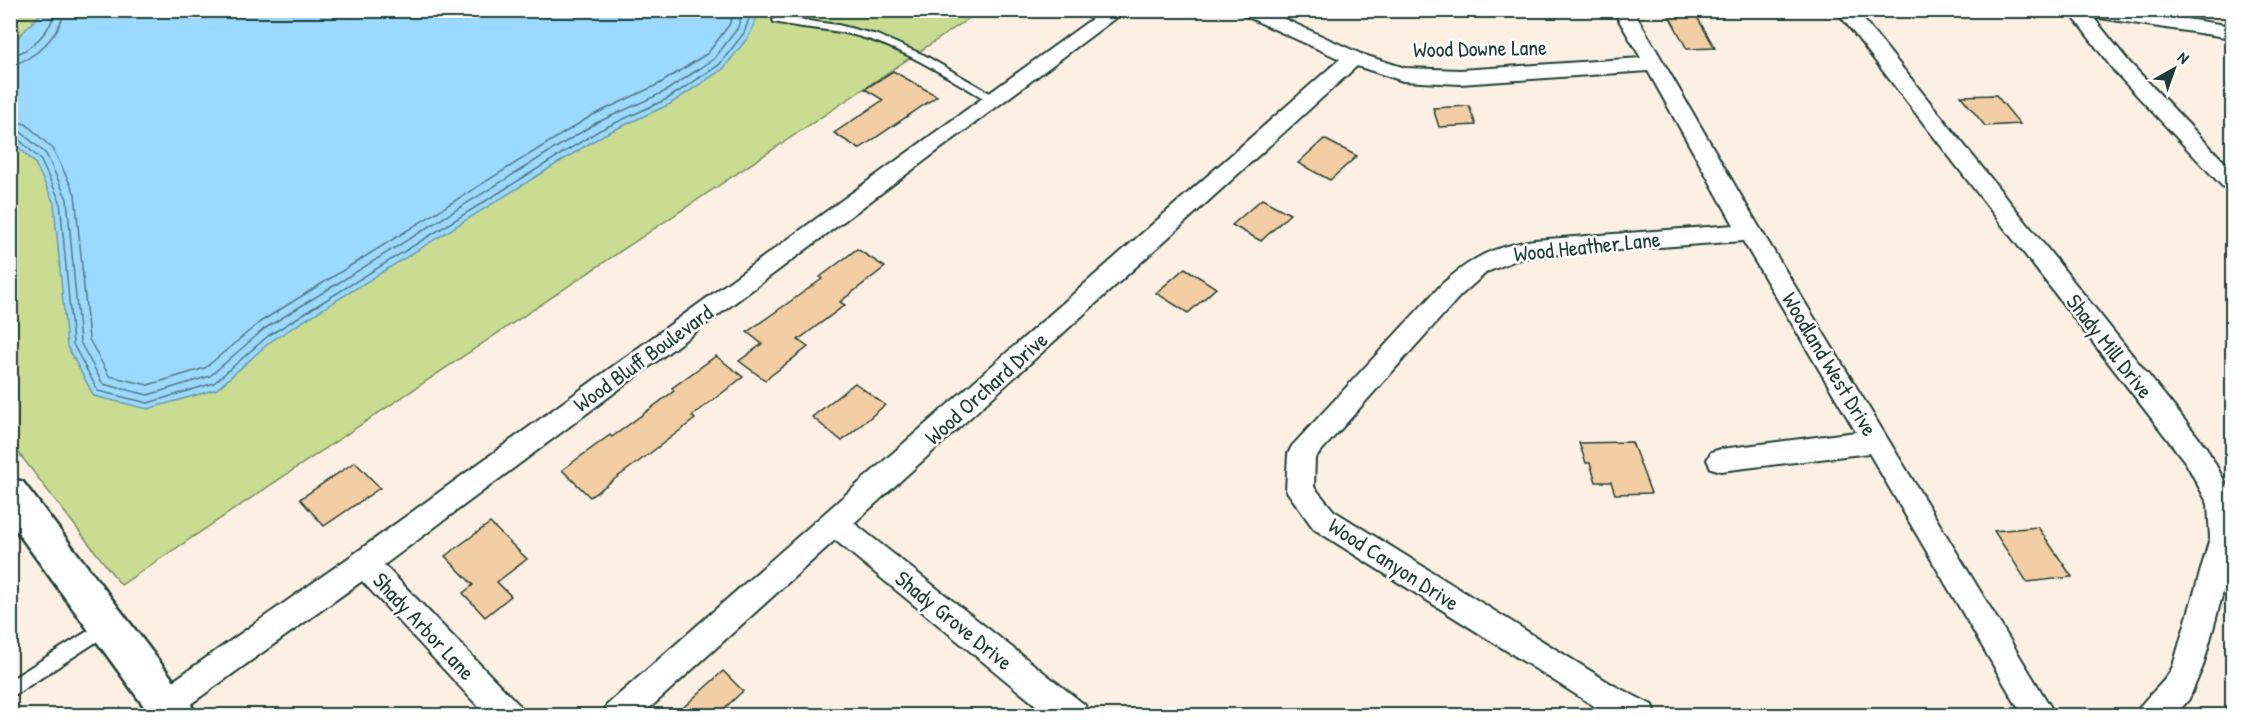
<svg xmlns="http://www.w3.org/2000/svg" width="2243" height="726" font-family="'Patrick Hand',sans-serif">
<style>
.green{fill:#c9dc91;stroke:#748c62;stroke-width:1.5}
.water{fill:#9cd9fe;stroke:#6a9bad;stroke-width:1.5}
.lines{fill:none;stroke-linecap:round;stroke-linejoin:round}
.shore{stroke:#517b85;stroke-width:1.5}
.building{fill:#f3cda3;stroke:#1f3d34;stroke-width:1.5}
.service-casing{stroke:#1f3d34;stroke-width:4}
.minor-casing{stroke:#1f3d34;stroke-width:4}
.tertiary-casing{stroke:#1f3d34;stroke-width:5}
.service{fill:#fff;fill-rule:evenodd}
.minor{fill:#fff;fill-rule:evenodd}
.tertiary{fill:#fff;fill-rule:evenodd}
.labels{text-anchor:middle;stroke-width:5;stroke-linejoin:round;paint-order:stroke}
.street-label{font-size:22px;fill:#1f3d34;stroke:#fff}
</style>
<rect width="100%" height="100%" fill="#fbf0e3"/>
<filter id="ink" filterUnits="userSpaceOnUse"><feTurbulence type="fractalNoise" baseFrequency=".0167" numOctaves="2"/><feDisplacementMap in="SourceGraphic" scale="12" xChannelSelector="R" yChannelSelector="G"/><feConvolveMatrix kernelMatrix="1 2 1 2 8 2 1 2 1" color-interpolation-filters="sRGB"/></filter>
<g filter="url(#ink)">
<path class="green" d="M11,11H980L121,585L11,443Z"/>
<path class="water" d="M44,10H759V11L749,36L723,69L670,104L603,135L271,341L217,389L148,409L94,396L67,346L54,203L35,163L11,140V45Z"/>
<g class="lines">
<g class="shore">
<path d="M10,56C31,52 51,30 56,10"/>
<path d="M10,65C36,60 59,35 65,10"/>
<path d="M10,120L26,124L53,149L75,194L89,339L109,376L148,385L205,368L260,322L591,116L659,84L708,53L729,25L735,10"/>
<path d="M10,129L20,131L46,154L67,199L80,342L103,384L148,395L210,376L264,329L596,123L664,92L714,59L737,29L744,10"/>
<path d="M10,136L17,138L40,159L60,201L73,344L98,391L148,403L214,383L268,336L600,130L667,99L719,65L744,33L752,10"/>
</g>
</g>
<g class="building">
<path d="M1666,10H1693L1715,48L1687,49Z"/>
<path d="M893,71L937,96L859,149L834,133L883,100L865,89Z"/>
<path d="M1996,95L2020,124L1985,126L1961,96Z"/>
<path d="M1469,106L1476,125L1439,127L1433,108Z"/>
<path d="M1324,139L1357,156L1330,180L1298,163Z"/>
<path d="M1262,199L1290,214L1261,241L1232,225Z"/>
<path d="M857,249L885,267L840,302L845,305L798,340L808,347L765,380L739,361L762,344L747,332L822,279L820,277Z"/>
<path d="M1185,268L1216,288L1188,313L1156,293Z"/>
<path d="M716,356L743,377L692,416L695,419L649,454L590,497L562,470L610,435L612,437L674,391L672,388Z"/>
<path d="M855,383L885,405L842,441L812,417Z"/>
<path d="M1632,442L1651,493L1615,494L1611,482H1596L1590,463H1586L1579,443Z"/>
<path d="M355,462L380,488L324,526L300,499Z"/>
<path d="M490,523L527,559L497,582L511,596L485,617L463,593L473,585L445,556Z"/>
<path d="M2038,527L2072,577L2027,582L1994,531Z"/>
<path d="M723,671L743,691L716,716H674Z"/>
</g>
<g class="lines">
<g class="service-casing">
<g id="service">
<path d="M778,17L838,25L877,35L924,55L1002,100L996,104L992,103C950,79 908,50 861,37C832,28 803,29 774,22L773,20Z"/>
<path d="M107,619L113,621L115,626L113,631L10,698V680Z"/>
</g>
</g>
<g class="minor-casing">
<g id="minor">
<path d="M1104,10H1126L384,565L519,705L523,716H487L362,581L178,713L173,716L156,713L151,703L156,693L354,554Z"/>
<path d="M1239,10H1265L1361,54L1405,68L1460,70L1641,58L1613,10H1633L1759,227L2056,716H2023L1869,453L1721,471L1711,468L1707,460L1711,452L1721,449L1856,432L1743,241L1534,256L1516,260L1487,272L1460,296L1315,458L1314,487L1334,511L1613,685L1652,705L1656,716H1610L1314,529L1286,490L1288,454L1292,446L1442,284C1475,256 1492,247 1534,240L1734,225L1648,71L1460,84L1403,81L1357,66L854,523L1085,705L1089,716H1049L835,540L641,716H603L607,705L1340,59L1241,14Z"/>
<path d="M1836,10H1856L2206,447L2232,495V559L2203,666L2189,699L2175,716H2135C2143,696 2164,687 2173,666L2210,538L2208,504L2186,463Z"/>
<path d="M2068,10H2128L2232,26V38L2093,17L2129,62L2232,170V191L2224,188L2115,72Z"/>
</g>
</g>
<g class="tertiary-casing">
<path id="tertiary" d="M10,478L23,482L190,702L196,716H151L10,522Z"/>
</g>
<use href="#service" class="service"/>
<use href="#minor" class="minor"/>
<use href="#tertiary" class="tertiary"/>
</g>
</g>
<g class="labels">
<g class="street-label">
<text transform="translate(1480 48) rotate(-1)" y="8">Wood Downe Lane</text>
<text transform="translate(1587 246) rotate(-6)" y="8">Wood Heather Lane</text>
<text transform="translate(2110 346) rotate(52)" y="8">Shady Mill Drive</text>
<text transform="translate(643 358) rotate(-36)" y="8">Wood Bluff Boulevard</text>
<text transform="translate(1830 364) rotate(59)" y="8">Woodland West Drive</text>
<text transform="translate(986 388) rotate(-42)" y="8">Wood Orchard Drive</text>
<text transform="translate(1394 564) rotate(33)" y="8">Wood Canyon Drive</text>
<text transform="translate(954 620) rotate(39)" y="8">Shady Grove Drive</text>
<text transform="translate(424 626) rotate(47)" y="8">Shady Arbor Lane</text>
</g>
</g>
<rect width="2243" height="726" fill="none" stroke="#fff" stroke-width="36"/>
<rect x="18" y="18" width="2207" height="690" fill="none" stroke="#1f3d34" stroke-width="2" filter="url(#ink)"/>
<g transform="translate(2174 69) rotate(40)" stroke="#ffffff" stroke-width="4.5" paint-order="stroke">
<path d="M0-4.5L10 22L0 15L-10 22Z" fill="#1f3d34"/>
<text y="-9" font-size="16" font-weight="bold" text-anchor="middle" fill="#1f3d34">N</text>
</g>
</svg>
